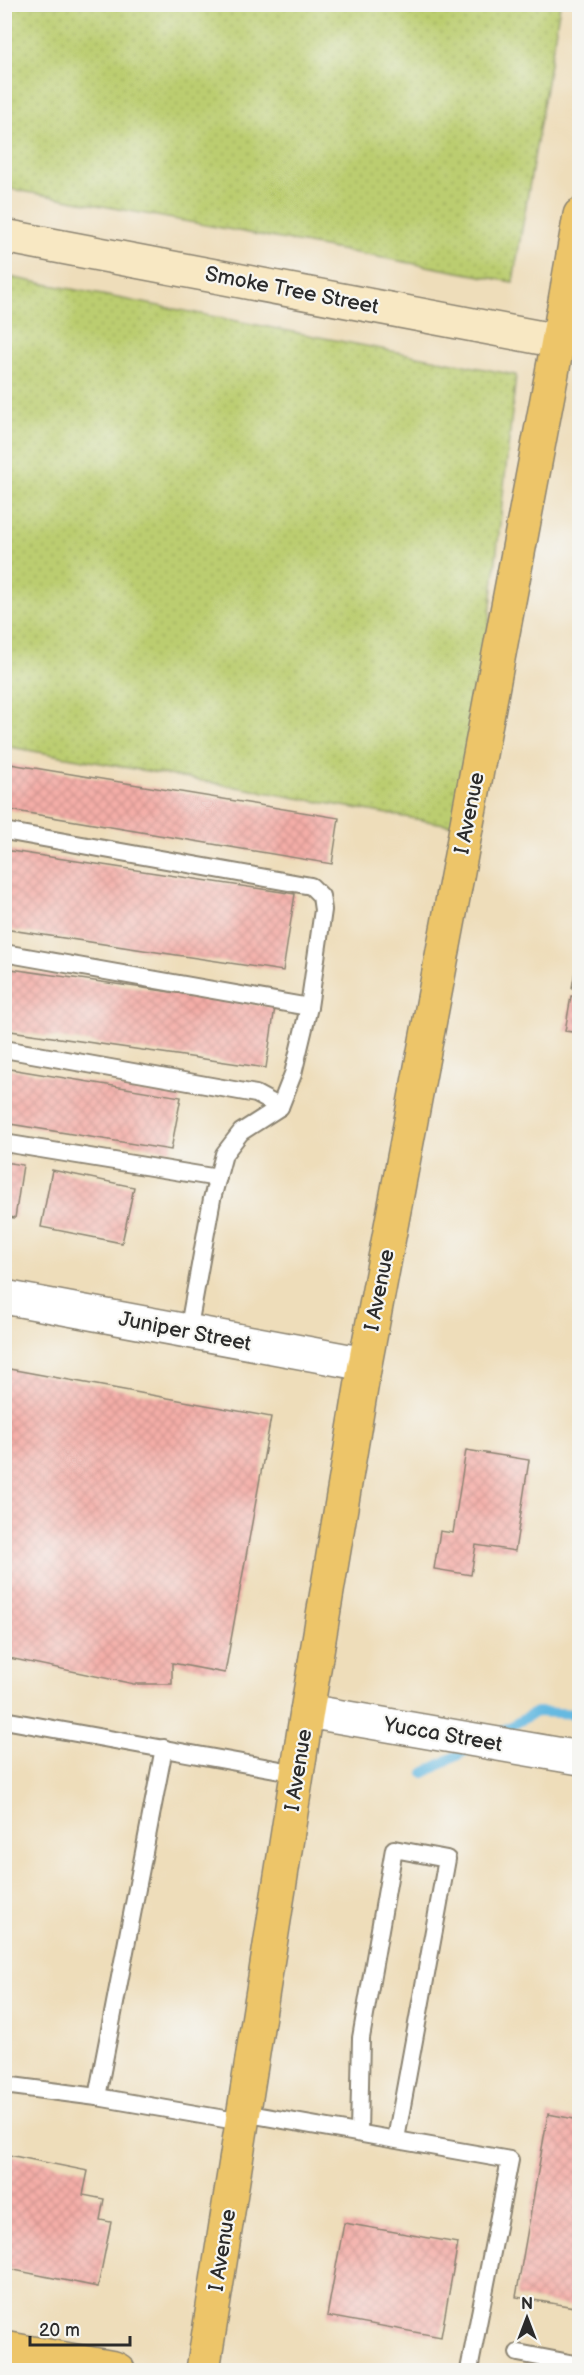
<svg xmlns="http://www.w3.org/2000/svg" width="584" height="2375" font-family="'Balsamiq Sans',sans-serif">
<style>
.grass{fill:url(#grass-dots);stroke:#737c4e;stroke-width:1.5}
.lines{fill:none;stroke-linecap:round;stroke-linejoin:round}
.stream{stroke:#65b9e1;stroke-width:10}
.building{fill:url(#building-cross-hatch)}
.lane-casing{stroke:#8c8472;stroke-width:20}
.street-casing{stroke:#8c8472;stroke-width:36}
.secondary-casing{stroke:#8c8472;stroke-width:36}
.primary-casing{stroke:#8c8472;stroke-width:36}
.lane{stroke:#fff;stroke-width:16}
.street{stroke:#fff;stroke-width:33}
.secondary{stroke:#f8e8c3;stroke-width:33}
.primary{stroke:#edc569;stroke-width:33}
.labels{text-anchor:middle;stroke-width:4.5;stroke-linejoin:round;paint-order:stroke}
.street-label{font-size:21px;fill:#2b2b2b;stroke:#f6f6f2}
</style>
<defs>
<pattern id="grass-dots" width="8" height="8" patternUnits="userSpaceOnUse" patternTransform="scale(1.5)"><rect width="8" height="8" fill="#bbcd70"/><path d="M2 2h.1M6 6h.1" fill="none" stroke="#a1b061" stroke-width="1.8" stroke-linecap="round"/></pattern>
<pattern id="building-cross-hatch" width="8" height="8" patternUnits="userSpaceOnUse" patternTransform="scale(1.5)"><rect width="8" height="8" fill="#f4ada7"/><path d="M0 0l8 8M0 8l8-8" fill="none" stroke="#d19590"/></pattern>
</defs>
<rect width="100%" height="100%" fill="#f6f6f2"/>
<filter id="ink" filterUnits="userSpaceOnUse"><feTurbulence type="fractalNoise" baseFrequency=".0167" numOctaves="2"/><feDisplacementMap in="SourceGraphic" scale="12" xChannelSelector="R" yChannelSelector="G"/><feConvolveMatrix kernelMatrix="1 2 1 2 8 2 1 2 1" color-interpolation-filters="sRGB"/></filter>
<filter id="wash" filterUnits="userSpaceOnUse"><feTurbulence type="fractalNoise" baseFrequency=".008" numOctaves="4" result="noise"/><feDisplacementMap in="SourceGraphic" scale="24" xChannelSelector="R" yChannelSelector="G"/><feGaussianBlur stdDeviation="1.35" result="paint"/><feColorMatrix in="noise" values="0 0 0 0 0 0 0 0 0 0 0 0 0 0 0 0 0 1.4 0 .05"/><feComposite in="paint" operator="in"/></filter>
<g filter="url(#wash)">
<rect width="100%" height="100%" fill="#eeddba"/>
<g class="grass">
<path d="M4,5H560L513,282L5,188Z"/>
<path d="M4,276L516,375L467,828L5,746Z"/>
</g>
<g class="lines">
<g class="stream">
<path d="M495,1735L536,1712L580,1714"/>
<path d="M424,1773L471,1748"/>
</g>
</g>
<g id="blocks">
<g class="building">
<path d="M4,763L339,818L332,864L4,809Z"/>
<path d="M4,850L295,894L283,971L4,929Z"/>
<path d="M578,954H580V990L572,988Z"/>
<path d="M4,968L275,1007L266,1068L4,1030Z"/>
<path d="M571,996L580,997V1033L565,1031Z"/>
<path d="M4,1068L181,1097L171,1150L4,1123Z"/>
<path d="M4,1162L23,1165L15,1218L4,1216Z"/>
<path d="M52,1170L134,1187L122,1243L41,1227Z"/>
<path d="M4,1368L271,1417L225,1673L172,1663V1684H134L4,1657Z"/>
<path d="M466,1450L529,1460L515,1551L476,1545L471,1575L434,1569L440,1531L453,1533Z"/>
<path d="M548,2114L580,2120V2308L516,2297Z"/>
<path d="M4,2154L88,2171L83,2195L104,2199L100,2220L111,2222L98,2287L4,2268Z"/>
<path d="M344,2223L458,2243L441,2337L327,2316Z"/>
</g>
</g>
</g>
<g filter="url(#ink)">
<use href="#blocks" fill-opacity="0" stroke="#8c8472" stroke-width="1.5"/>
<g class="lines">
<g class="lane-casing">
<g id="lane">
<path d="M4,831L311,886L321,896L323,910L309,1007L293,1074L280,1107L241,1132L224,1154L212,1199L188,1332"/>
<path d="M4,953L309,1007"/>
<path d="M4,1049L256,1094L280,1107"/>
<path d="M4,1143L218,1178"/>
<path d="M4,1720L297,1773"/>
<path d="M164,1748L97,2097L242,2122"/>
<path d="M4,2085L97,2097"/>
<path d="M243,2113L510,2160L469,2370"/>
<path d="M359,2133L361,2038L394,1849L447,1859L396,2139"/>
<path d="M518,2353L580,2365"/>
</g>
</g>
<g class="street-casing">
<g id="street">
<path d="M4,1297L365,1364"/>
<path d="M307,1711L580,1758"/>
</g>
</g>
<g class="secondary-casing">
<path id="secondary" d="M4,236L558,341"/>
</g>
<g class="primary-casing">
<g id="primary">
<path d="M4,2348L114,2368L118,2370"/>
<path d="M203,2370L307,1711L365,1364L558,341L580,215"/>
</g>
</g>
<use href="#lane" class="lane"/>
<use href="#street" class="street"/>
<use href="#secondary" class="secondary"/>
<use href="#primary" class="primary"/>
</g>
</g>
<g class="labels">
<g class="street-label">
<text transform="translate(292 290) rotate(11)" y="7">Smoke Tree Street</text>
<text transform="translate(469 813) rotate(-79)" y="7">I Avenue</text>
<text transform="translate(379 1290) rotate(-79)" y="7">I Avenue</text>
<text transform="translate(185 1331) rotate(11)" y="7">Juniper Street</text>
<text transform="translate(443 1734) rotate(10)" y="7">Yucca Street</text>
<text transform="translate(298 1770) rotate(-81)" y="7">I Avenue</text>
<text transform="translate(222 2250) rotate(-81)" y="7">I Avenue</text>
</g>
</g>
<rect width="584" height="2375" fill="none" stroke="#f6f6f2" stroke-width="24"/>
<g transform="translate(527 2318)" stroke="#f6f6f2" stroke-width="4.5" paint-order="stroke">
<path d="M0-4.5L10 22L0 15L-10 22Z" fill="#2b2b2b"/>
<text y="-9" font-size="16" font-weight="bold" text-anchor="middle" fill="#2b2b2b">N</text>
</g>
<path d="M30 2336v9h100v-9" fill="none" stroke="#2b2b2b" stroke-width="3"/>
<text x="39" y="2336" font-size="18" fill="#2b2b2b" stroke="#f6f6f2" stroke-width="4.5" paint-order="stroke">20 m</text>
</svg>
